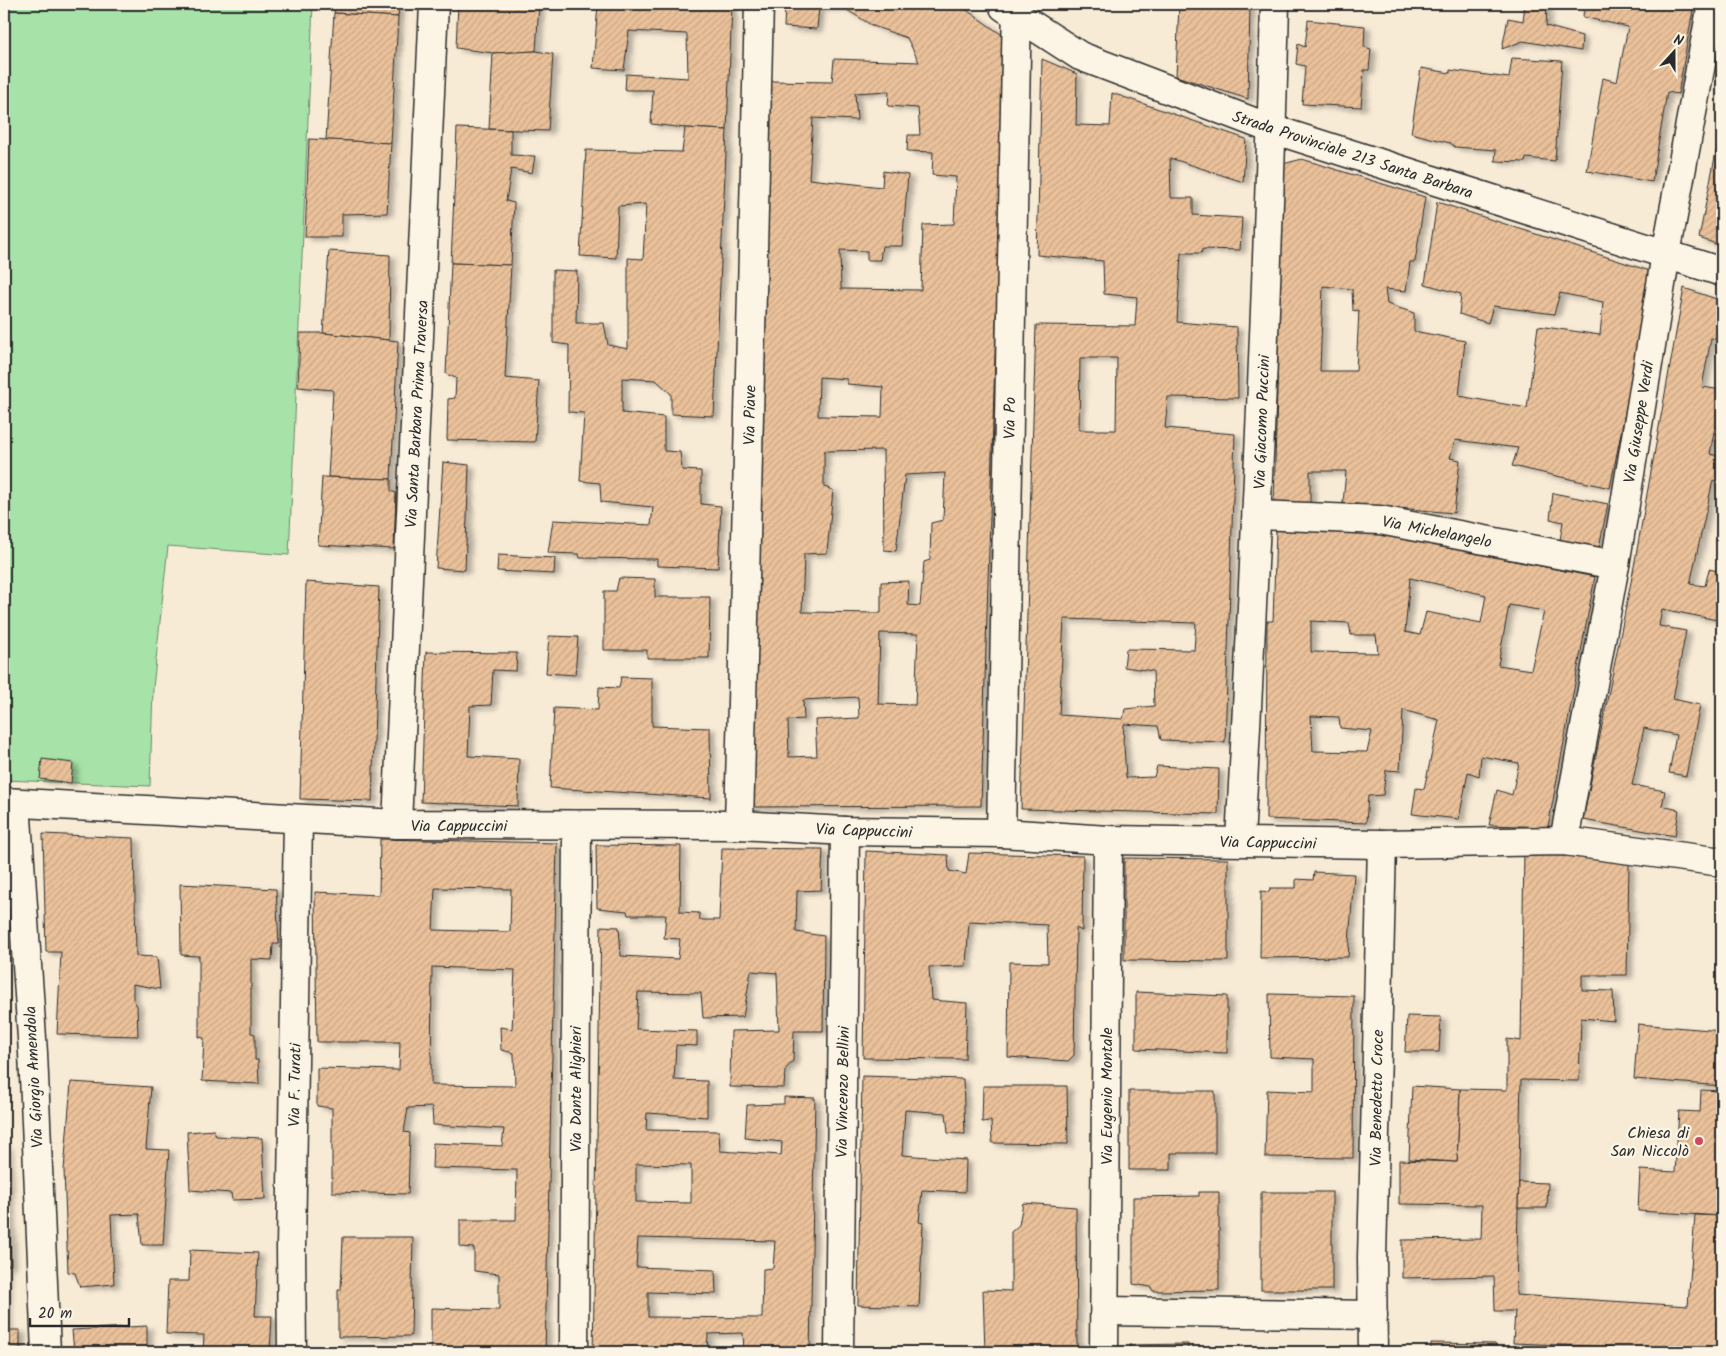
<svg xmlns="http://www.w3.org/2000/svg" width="1726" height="1356" font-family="Kalam,sans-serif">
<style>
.green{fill:#a7e3a9;stroke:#69876a}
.building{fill:url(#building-hatch);stroke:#2b2b2b;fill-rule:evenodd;filter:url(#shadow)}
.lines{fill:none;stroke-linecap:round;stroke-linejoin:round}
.minor-casing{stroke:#2b2b2b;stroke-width:31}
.minor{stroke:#fcf5e5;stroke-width:28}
.poi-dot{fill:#d1495b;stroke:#fcf5e5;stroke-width:2}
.labels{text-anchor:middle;stroke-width:4.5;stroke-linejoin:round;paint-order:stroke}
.street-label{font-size:16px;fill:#2b2b2b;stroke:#fcf5e5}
.poi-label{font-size:16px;fill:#2b2b2b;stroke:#fcf5e5;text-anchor:end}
</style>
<defs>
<pattern id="building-hatch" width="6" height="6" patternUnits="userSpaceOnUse" patternTransform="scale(1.25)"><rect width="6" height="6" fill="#eac19a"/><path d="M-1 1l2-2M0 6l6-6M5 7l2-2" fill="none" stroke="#c9a685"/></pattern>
<filter id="shadow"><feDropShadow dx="5.5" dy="3" stdDeviation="2.5" flood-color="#0004"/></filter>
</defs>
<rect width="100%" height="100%" fill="#f8ebd6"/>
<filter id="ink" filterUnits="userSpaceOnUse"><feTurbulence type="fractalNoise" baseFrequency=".02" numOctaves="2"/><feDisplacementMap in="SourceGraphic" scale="10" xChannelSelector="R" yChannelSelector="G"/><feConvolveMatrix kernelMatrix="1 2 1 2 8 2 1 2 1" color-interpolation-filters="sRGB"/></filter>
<g filter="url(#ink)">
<path class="green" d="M4,4H313L289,555L168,546L153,688L150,786L4,780Z"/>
<g class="building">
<path d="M335,4H399L398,17L334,13Z"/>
<path d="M458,4H539L536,51L493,53L456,48Z"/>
<path d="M598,4H732L727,130L685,128L651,124L653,90H625L626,74L688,78L687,34L629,31L624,70L593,68Z"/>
<path d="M785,4H958L1005,37L981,806L749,807L768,81L832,82L834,59L919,62L907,38L873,26L842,7H819L817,29L784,27ZM889,91L888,106L918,108L920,135H908L907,151L933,152L932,175L956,177L954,224L923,225L921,290L841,289L840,250L867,251V260H880L882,246H902L908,175L883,171L882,187L809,179L813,118L857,120L855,93ZM819,377L847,379V384L883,387L882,417L818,416ZM883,450L884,550L896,551L905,475L945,473L943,520L931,523L930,560L924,562L920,606L908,605L909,581L881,582V613L802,612L804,554L827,553L833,490L824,487V451ZM880,633L918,634L915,705L878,704ZM858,697L859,718L815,720L817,756L789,757L788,720L804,719L803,700Z"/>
<path d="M1179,4H1250L1248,99L1176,76Z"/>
<path d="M1525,4H1547L1546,26L1582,36L1581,51L1523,41L1502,49L1508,18L1523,21Z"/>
<path d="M1584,4H1694L1678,94L1667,92L1652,182L1587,171L1603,78L1617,82L1628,27L1583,17Z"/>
<path d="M334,13L398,17L391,143L326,140Z"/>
<path d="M1308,20L1365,26L1364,47L1371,49L1369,70H1364L1361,107L1302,104L1305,66L1296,64L1298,44L1305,47Z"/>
<path d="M536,51L553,54L548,131L489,129L493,53Z"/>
<path d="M1512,58L1562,61L1555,161L1526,158L1525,162L1495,161L1496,150L1455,147L1450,143L1411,133L1421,68L1450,73V70L1509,78Z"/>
<path d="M1042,59L1077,74L1076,125L1110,126L1112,93L1246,139L1243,182L1170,158L1171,198H1193V215L1242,218L1240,250L1203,249L1201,253H1181L1177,322L1237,327L1238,398L1168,397L1165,428L1235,434L1225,742L1161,740L1158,726L1124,724L1123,744L1124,745L1126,778L1154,777L1157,766L1219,769L1218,814L1021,809L1036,325L1135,326L1137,297L1104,294L1103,261L1037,255ZM1080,358H1117L1116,430H1079ZM1064,619L1196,623L1194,650L1126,649L1124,667L1153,671L1154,706L1125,709L1123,719L1059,715Z"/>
<path d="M1722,121V246L1699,238Z"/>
<path d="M457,128L511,130V155L535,156L532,173L511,169L506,201L514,203L511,265L451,263Z"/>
<path d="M685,128L727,130L714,416L671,414V394L656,380L622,378V413L664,417V451L680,452L682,470L701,471V504L721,506L718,568L657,566V559L580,558L579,554L548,553L553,520L651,525L653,507L601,502L600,483L580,481L584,413L568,412L569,345L553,343V270L577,271L576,323H604L608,345L628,349V258L643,259L646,204L618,206L616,258L580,256L586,150L682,152Z"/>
<path d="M309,139L391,143L387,213L342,214V237H305Z"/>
<path d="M1302,159L1425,197L1415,262H1410L1406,291L1385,289L1387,304L1414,313V331L1465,341L1459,396L1527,408L1538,326L1600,335L1603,302L1560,293L1554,314L1493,306L1488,323L1459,314L1461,294L1425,284L1437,202L1653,272L1610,488L1512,466L1518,448L1455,440L1450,458L1460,460L1454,513L1343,503L1346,471H1310V506L1274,503L1283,164ZM1323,286L1352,289L1353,311L1359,310L1356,371H1320Z"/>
<path d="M329,251L390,255L389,340L323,333Z"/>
<path d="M451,263L511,265L505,378L539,381L535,442L447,440L448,399L455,398L456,378L446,374Z"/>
<path d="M1684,288L1722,301V340L1711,338L1702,387L1722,390V429L1715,427L1710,454L1722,457V475L1720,483L1713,480L1690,584L1705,586L1709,569L1722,572V593L1717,620L1662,609L1659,626L1686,631L1673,699L1700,705L1686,776L1669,773L1676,735L1644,728L1632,785L1665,791L1662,806L1679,810L1675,836L1583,820L1633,572Z"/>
<path d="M300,333H323L398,341L391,479L328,477L333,390L298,387Z"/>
<path d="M443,462L469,465L465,570L436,568Z"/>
<path d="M322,477L391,479V491L396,493L394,549L318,545Z"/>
<path d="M1553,493L1608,504L1599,547L1560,540L1563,522L1550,519Z"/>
<path d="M1276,530L1384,533L1499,554L1500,558L1595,577L1548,827L1489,825L1497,790L1512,795L1519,763L1481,756L1479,776L1468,772L1459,819L1412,814L1416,788L1424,789L1439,720L1403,710L1400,771L1386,770L1383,795L1368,796L1366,823L1266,819L1267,621H1273ZM1410,578L1486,595L1481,623L1426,612L1420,635L1405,632ZM1509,605L1544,611L1531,670L1498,665ZM1311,621L1349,623L1351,635H1376L1378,653L1311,652ZM1311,716L1339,717L1340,728L1372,731L1367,752L1313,751Z"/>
<path d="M498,555L555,558L554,574L497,571Z"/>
<path d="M619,578L655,579V597H710L709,658H647V650H604V591H616Z"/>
<path d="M306,582L379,587L372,801L300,799Z"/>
<path d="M549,636L578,637L575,675L546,673Z"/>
<path d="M426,652L517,653L516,671L493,670L491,705L470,706L468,756L519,759L518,806L421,802Z"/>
<path d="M621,677L652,678V726L710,728L711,798L550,788L554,708L598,710L599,687L619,688Z"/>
<path d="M42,759L73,763L71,783L40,779Z"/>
<path d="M43,834L134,838L136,956L157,957L160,989L133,984V999L137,1006L138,1036L57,1034L61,952H46Z"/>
<path d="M380,839L557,843L545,1352H431V1308L499,1310V1274L474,1271V1248L460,1247V1220H516L517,1170L432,1168L433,1143L502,1146L504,1129L433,1125L432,1107L408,1108L404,1132L410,1133L408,1194L332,1192V1108L317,1106V1068L399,1070L400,1042H317L315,892L379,895ZM435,888L511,889L510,932L433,930ZM432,967L515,970L512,1029L500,1027L501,1050L514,1053L515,1086L431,1085Z"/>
<path d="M596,845L681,846L680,912L699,913L700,920H719L722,848L823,849L821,890L797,891L796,932L824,936L823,1031H794L793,1061L785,1070L784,1088L730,1087L731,1031L779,1030L777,973L751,971L743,1017L703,1018L701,993L638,992L636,1029L697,1031V1046L676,1045L674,1080L707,1081V1117L647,1113L646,1130L719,1131L720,1151L781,1155L782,1142L745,1138L747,1105L784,1104V1097L815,1098L810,1352H744L743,1333L708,1334L707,1352H593L601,926L619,927L621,956L678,959L680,939L664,938L666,915H628L627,911L597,908ZM636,1164L691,1165V1203L636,1202ZM638,1238L775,1241L773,1268L763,1269L762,1318L648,1317V1292L716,1294L715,1270L636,1267Z"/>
<path d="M1524,849L1629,864L1627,975H1582V990L1613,991L1614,1021L1581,1018L1579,1081L1521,1080L1516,1295L1688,1306L1695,1215L1722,1216V1352H1610L1611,1347L1513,1343L1515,1311H1495L1494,1276L1402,1278V1240L1481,1239L1482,1205L1399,1204V1160L1457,1162L1460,1089L1507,1090V1039L1521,1041Z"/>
<path d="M866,851L948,855L949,871L966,874L969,853L1083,856L1082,931L1076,928L1074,1055L1068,1061L1008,1057L1009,962L1048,963L1047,925L969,921L966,966L929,967L931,1000L967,1003L965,1059L863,1058Z"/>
<path d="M1124,858L1228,859V961L1124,960Z"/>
<path d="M1314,872L1354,874L1348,957L1260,958L1261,891L1269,892L1270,888H1296V879L1313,880Z"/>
<path d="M180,884L276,889L279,944H273L272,960L251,959V1033L255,1034V1060H258L259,1084L202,1081L204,1038L199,1037V956L181,955Z"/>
<path d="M1136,992L1227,996V1053L1136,1049Z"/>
<path d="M1269,994L1354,996L1353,1158L1265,1157L1267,1090L1314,1092V1059L1270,1057Z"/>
<path d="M1407,1016L1441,1017L1439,1052H1405Z"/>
<path d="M1638,1024L1722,1031V1086L1634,1079Z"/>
<path d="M862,1076L963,1079L965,1134L948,1133L946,1113L905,1110L902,1155L966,1160L965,1192L922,1190L919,1222L923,1223L919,1307L858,1305Z"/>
<path d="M71,1082L151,1087L146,1149L169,1150L163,1245H142L139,1214L111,1215L114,1284L80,1287L75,1273L68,1272L64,1170Z"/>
<path d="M983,1086H1067L1068,1144L992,1143L991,1121L982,1122Z"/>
<path d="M1412,1086L1460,1089L1457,1162L1409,1159Z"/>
<path d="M1701,1090L1722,1091V1216L1638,1211L1640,1170L1675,1172L1679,1111L1700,1112Z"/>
<path d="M1129,1091H1215V1153H1171V1170H1129Z"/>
<path d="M214,1130L216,1136L262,1138L265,1199L232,1200L231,1193L190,1190L187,1132Z"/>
<path d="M4,1146H7L11,1265H6L7,1330H20V1352H4Z"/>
<path d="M1519,1182L1548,1183L1547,1208H1518Z"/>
<path d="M1199,1192H1219V1290L1153,1291L1151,1287L1133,1284V1197L1199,1196Z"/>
<rect x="1261" y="1192" width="71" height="98"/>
<path d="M1023,1203L1076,1207L1077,1349L1037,1348V1352H985L983,1290L1011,1291V1232L1019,1225Z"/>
<path d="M343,1237H413L411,1336L338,1337V1290H341Z"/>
<path d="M190,1250L258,1253L255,1316H272L270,1352H203L204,1335L166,1334L168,1281H189Z"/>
<path d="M147,1326V1352H74L72,1330Z"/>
<path d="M1431,1343L1495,1344V1352H1431Z"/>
<path d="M1188,1344V1352H1130V1345Z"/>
</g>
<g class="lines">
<g class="minor-casing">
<g id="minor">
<path d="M1004,7L1080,56L1272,129L1722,272"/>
<path d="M1257,515L1380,520L1615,565"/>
<path d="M4,802L397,824L739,825L845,831L1001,833L1108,840L1382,844L1564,841L1722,862"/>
<path d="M16,803L33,1053L46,1352"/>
<path d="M397,824L434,4"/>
<path d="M739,825L759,4"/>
<path d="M1001,833L1017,4"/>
<path d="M1240,841C1255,562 1268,283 1275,4"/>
<path d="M1564,841L1615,565L1666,254L1712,4"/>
<path d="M1105,1311L1373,1315"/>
<path d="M292,1352L291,1247L298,819"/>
<path d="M574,1352L577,825"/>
<path d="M839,1352L845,831"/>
<path d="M1104,1352L1108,840"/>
<path d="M1373,1352L1372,1258L1382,844"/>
</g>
</g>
<use href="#minor" class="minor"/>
</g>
</g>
<circle class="poi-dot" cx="1699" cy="1141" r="5"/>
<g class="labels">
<g class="street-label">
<text transform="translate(1353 154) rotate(18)" y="6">Strada Provinciale 213 Santa Barbara</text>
<text transform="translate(416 414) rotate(-87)" y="6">Via Santa Barbara Prima Traversa</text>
<text transform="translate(749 415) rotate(-89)" y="6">Via Piave</text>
<text transform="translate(1009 418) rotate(-89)" y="6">Via Po</text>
<text transform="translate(1261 422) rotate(-88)" y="6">Via Giacomo Puccini</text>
<text transform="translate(1638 422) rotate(-81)" y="6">Via Giuseppe Verdi</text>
<text transform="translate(1437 531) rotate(11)" y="6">Via Michelangelo</text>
<text x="459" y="831">Via Cappuccini</text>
<text transform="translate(864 830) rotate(2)" y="6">Via Cappuccini</text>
<text transform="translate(1268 842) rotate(1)" y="6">Via Cappuccini</text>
<text transform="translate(33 1077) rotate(-93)" y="6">Via Giorgio Amendola</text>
<text transform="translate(294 1085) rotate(-89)" y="6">Via F. Turati</text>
<text transform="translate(575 1089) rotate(-90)" y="6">Via Dante Alighieri</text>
<text transform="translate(842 1092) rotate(-89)" y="6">Via Vincenzo Bellini</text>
<text transform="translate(1106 1096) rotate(-90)" y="6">Via Eugenio Montale</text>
<text transform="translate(1376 1098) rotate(-89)" y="6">Via Benedetto Croce</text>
</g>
<g class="poi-label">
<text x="1689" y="1138">Chiesa di<tspan x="1689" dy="18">San Niccolò</tspan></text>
</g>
</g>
<rect width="1726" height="1356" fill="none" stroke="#fcf5e5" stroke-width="20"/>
<rect x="10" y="10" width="1706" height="1336" fill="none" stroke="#2b2b2b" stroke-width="2" filter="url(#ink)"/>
<g transform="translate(1674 52) rotate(21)" stroke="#fcf5e5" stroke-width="4" paint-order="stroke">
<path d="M0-4L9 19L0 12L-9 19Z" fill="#2b2b2b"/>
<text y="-8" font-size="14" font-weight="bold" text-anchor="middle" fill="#2b2b2b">N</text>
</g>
<path d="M30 1318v8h99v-8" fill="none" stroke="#2b2b2b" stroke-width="2.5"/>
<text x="38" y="1318" font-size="15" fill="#2b2b2b" stroke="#fcf5e5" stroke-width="4" paint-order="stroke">20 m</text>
</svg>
